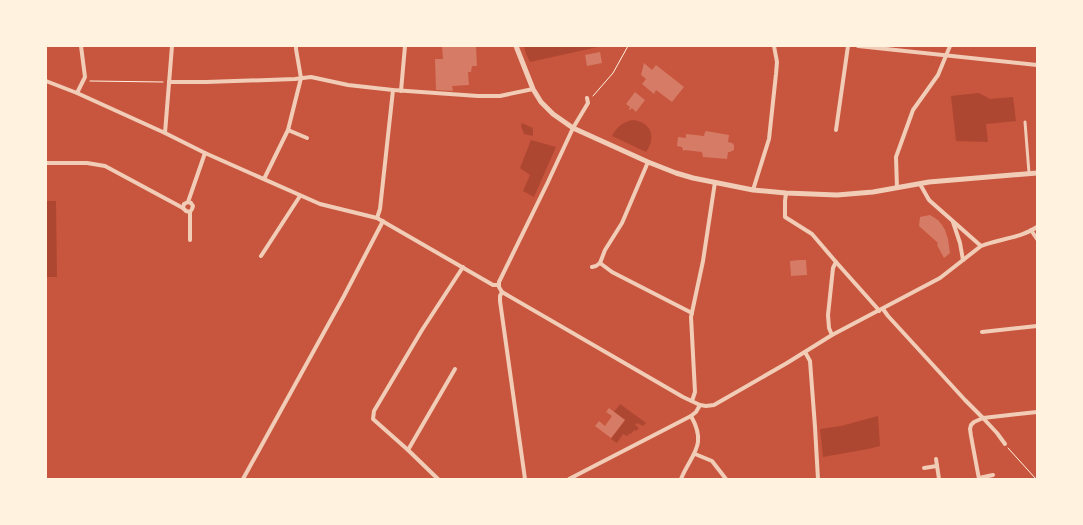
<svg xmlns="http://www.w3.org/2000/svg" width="1083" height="525" font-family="'PT Serif',serif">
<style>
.green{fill:#ae4732}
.building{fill:#d67c66}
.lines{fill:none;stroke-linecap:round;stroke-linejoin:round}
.path{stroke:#fff3e0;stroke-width:1}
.pedestrian{stroke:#f1ccb7;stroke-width:3}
.minor{stroke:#f1ccb7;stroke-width:4}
.tertiary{stroke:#f1ccb7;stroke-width:5}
</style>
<rect width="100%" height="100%" fill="#c8553d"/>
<g class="green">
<path d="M524,46H602L530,62L526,54Z"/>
<path d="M979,93L990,99L1013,97L1016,121L986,124L988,142L956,141L951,96Z"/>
<path d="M634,120C652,123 656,138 646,152L612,136C617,127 623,121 634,120Z"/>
<path d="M522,123L533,128V136L524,134L521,126Z"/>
<path d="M531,140L556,147L534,197L523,191L530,175L520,168Z"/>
<path d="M46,201H56L57,277H46Z"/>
<path d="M620,404L646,423L643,426L637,423L635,425L639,428L636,431L634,430L631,434L630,433L627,436L623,434L617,443L611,439L625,420L614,412Z"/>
<path d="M878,416L880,446L868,449L823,457L820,429L841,426Z"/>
</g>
<g class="building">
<path d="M442,46H476L477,66H472L471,72H468L469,85L452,86L453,91L436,90L435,59H443Z"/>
<path d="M600,52L602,63L587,66L585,55Z"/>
<path d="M644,63L652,70L656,65L684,87L672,102L656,90L654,94L642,84L646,79L641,75Z"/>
<path d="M635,92L645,100L636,112L632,108L630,110L629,109L630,107L626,104Z"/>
<path d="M706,131L729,135L728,142L732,143L734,145V150L730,152H728L727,159L703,157L702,152L685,150L683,151V149L682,148V147L677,146L678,137L686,138V134L704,136L705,132Z"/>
<path d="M930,215L938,220L942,225L945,230L948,239L950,253L944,258L937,245L938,243L919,226L920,217Z"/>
<path d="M800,260H806L807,275L791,276L790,261Z"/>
<path d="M609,408L625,420L611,438L595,426L599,421L605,426L612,416L606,412Z"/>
</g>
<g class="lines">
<g class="path">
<path d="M90,81L163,82"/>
<path d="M593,96L613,73L628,46"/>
<path d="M1008,448L1036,479"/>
</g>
<path class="pedestrian" d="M1025,122L1029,173"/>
<g class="minor">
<path d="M858,46L1037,65"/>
<path d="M46,81L77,93L165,133L205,153L320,204L377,218L493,285H498"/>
<path d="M169,82H206L295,79L311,77L348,85L393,90L478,96H500L533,89"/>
<path d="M401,91L405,46"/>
<path d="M77,93L85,77L81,46"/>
<path d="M587,98L588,103L573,128L547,184L499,282V287L502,292L683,397L700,405L706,406L714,405L787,363L832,335L940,278L981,246C999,239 1021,238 1037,227"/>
<path d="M288,130L307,138"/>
<path d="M836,130L848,46"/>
<path d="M165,133L172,46"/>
<path d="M46,163H87L105,166L183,208"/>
<path d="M264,179L288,130L301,78L296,49V46"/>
<path d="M920,184L929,200L981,246"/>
<path d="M897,188L896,157L913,110L938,75L950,46"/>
<path d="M753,190L769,139L776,74L777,62L774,46"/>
<path d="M786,193L785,201V217L812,234L836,262L877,308L879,311"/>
<path d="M188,202L191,203L193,206L192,209L190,212L186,211L183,208L184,204L188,202L205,153"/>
<path d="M190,212V240"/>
<path d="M377,218L380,209L393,90"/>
<path d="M953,222L960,243L963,260"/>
<path d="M1031,230L1037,239"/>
<path d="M261,256L300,196"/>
<path d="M600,263L612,272L692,313"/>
<path d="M592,267L596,266L600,263L605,250L622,223L648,162"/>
<path d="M502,292L500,296V301L525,479"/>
<path d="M883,309L888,316L965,400L983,418L997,433L1005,444"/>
<path d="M982,332L1037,326"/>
<path d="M832,335L829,328L828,315L833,268L836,262"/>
<path d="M805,352L810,361L815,427L818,479"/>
<path d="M692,401L695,392L691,317L703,261L715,182"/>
<path d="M408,450L455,369"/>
<path d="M695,454L712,461L726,479"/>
<path d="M936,459L939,479"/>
<path d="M924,468L937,466"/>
<path d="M979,478L993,475"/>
<path d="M243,479L344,296L383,221"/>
<path d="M438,479L408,450L373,419L374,411L422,330L463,267"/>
<path d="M569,479L691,416L696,412L700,405"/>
<path d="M681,479C691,454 708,446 691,416"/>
<path d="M979,479L971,436L970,429L971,425L974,422L983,418L1037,412"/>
</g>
<path class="tertiary" d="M516,46L533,89L541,102L553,114L573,128L648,162L676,173L693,178L753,190L786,193L837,195L873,192L929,182L1037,173"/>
</g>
<rect width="1083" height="525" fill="none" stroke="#fff3e0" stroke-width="94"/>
</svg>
